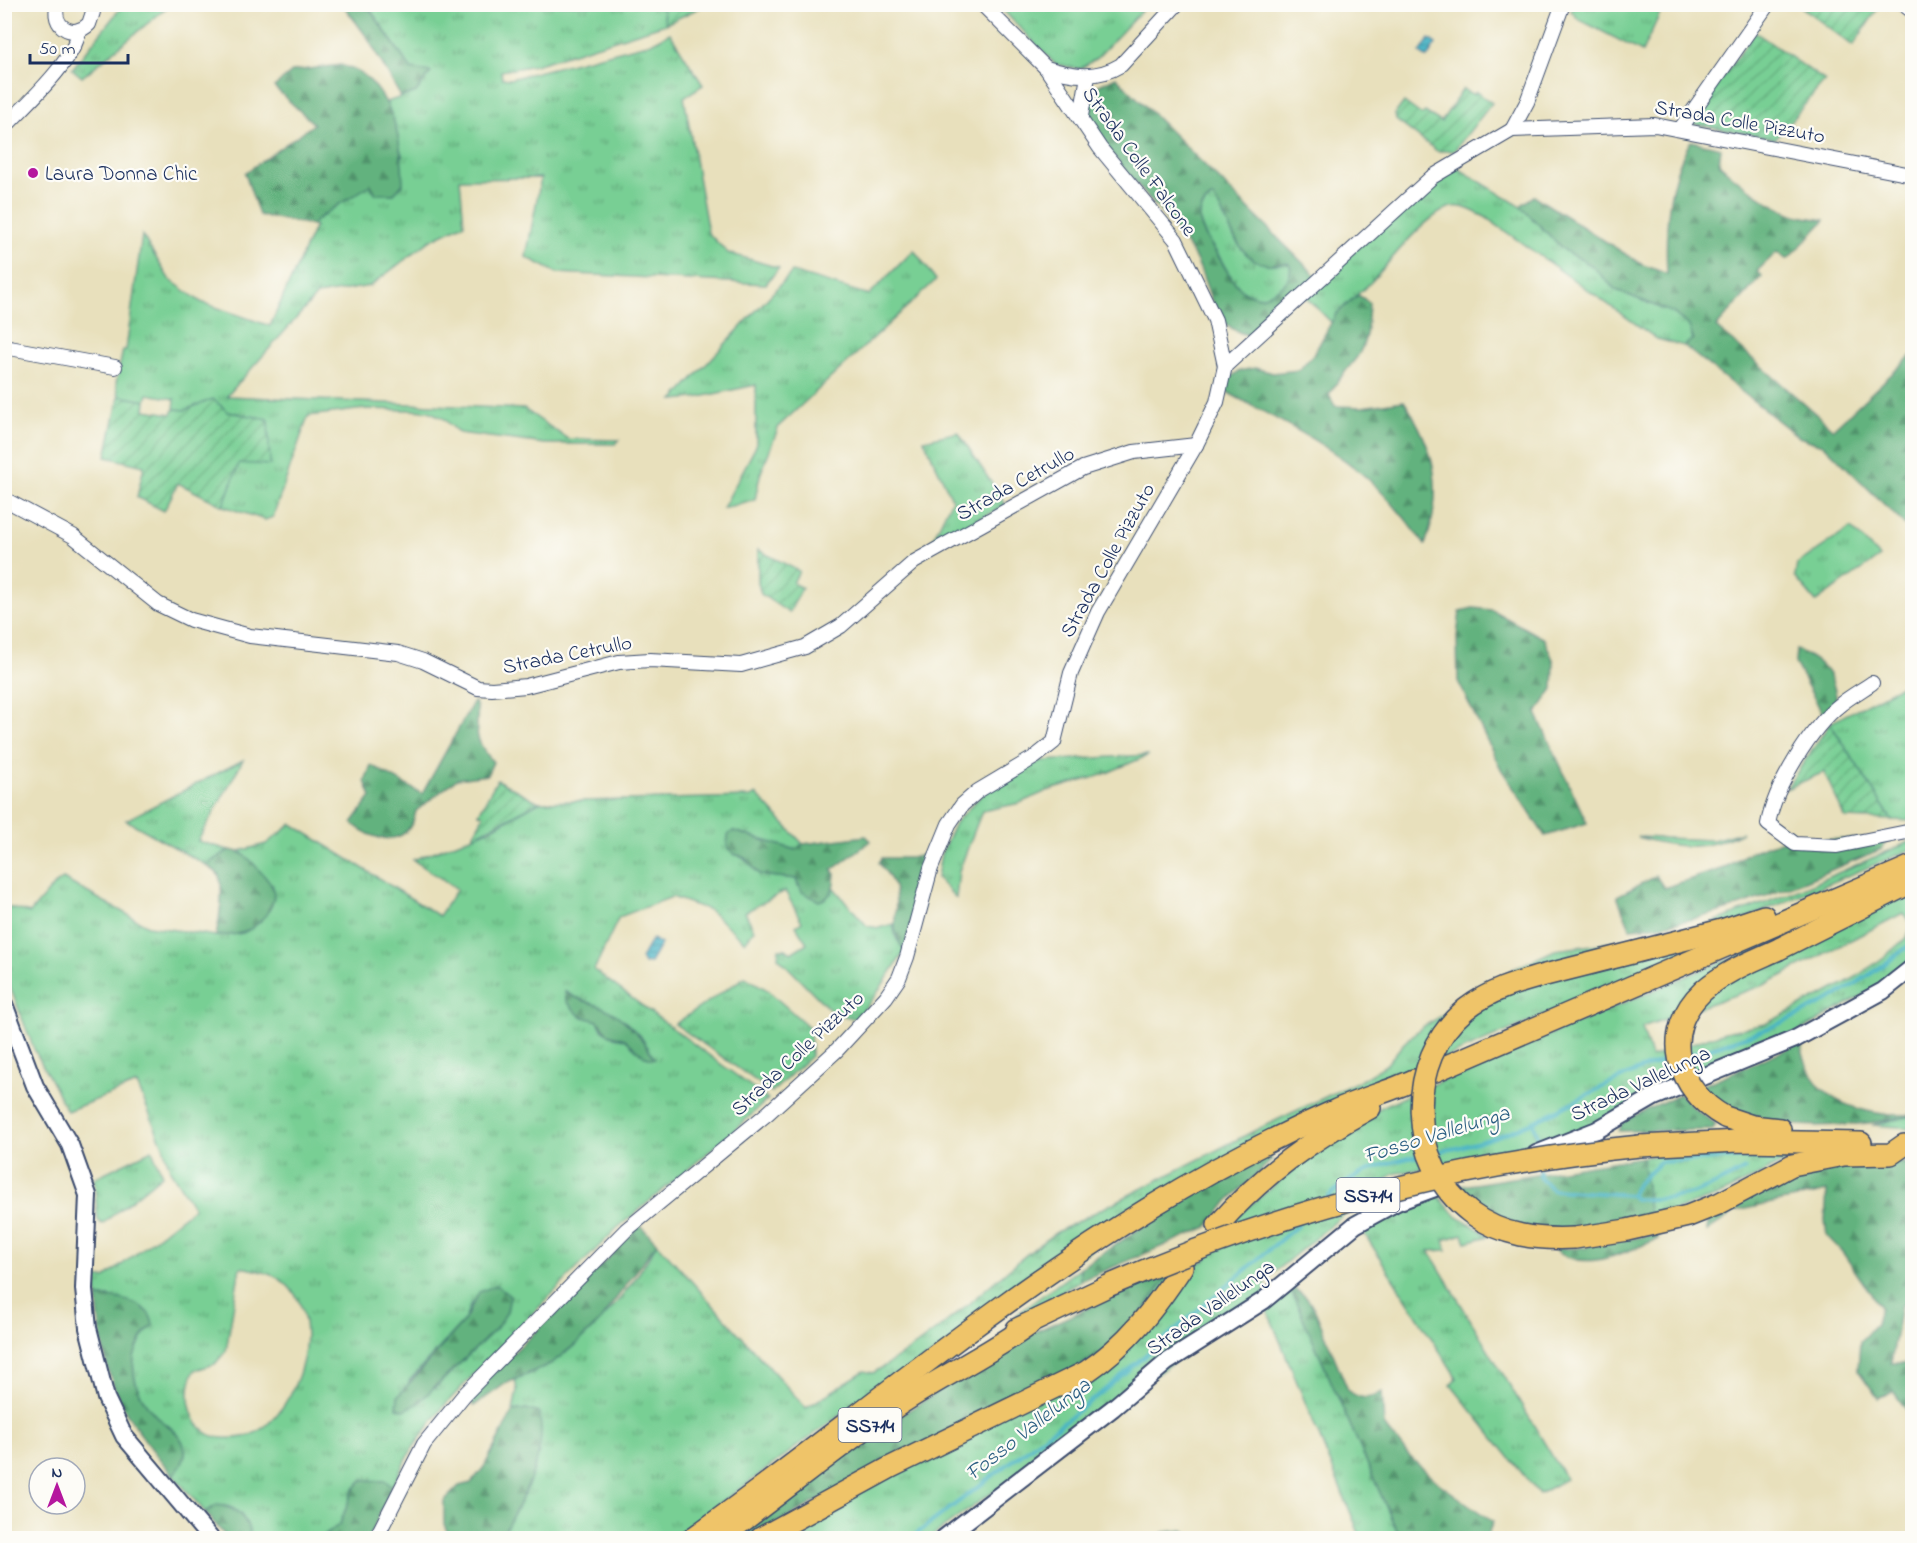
<svg xmlns="http://www.w3.org/2000/svg" width="1917" height="1543" font-family="'Indie Flower',sans-serif">
<style>
.grass{fill:url(#grass-tufts);stroke:#4a7f79;stroke-width:1.5;fill-rule:evenodd}
.forest{fill:url(#forest-firs);stroke:#3e706e;stroke-width:1.5;fill-rule:evenodd}
.garden{fill:url(#garden-furrows);stroke:#4a7f79;stroke-width:1.5}
.water{fill:url(#water-rules);stroke:#327292;stroke-width:1.5}
.lines{fill:none;stroke-linecap:round;stroke-linejoin:round}
.stream{stroke:#48b4c5;stroke-width:4}
.minor-casing{stroke:#3a4a6c;stroke-width:16}
.tertiary-casing{stroke:#3a4a6c;stroke-width:20}
.trunk-casing{stroke:#3a4a6c;stroke-width:24}
.minor{stroke:#fff;stroke-width:14}
.tertiary{stroke:#fff;stroke-width:16}
.trunk{stroke:#efc469;stroke-width:21}
.trunk-bridge-casing{stroke:#3a4a6c;stroke-width:24;stroke-linecap:butt}
.trunk-bridge{stroke:#efc469;stroke-width:21}
.poi-dot{fill:#b5179e;stroke:#fdfcf7;stroke-width:2}
.labels{text-anchor:middle;stroke-width:4.5;stroke-linejoin:round;paint-order:stroke}
.shield{fill:#fdfcf7;stroke:#5f6c8c;stroke-width:1.5}
.shield-label{font-size:20px;font-weight:bold;fill:#1b2f5e}
.street-label{font-size:21px;fill:#1b2f5e;stroke:#fdfcf7}
.poi-label{font-size:21px;fill:#1b2f5e;stroke:#fdfcf7;text-anchor:start}
.water-label{font-size:22px;font-style:italic;fill:#2b5e82;stroke:#fdfcf7}
</style>
<defs>
<pattern id="grass-tufts" width="24" height="20" patternUnits="userSpaceOnUse" patternTransform="scale(1.5)"><rect width="24" height="20" fill="#78cf94"/><path d="M3 7l-1-3M5 7V3M7 7l1-3M15 17l-1-3M17 17v-4M19 17l1-3" fill="none" stroke="#62a87c"/></pattern>
<pattern id="forest-firs" width="22" height="20" patternUnits="userSpaceOnUse" patternTransform="scale(1.5)"><rect width="22" height="20" fill="#62b27e"/><path d="M5 1l3.5 6h-7zM16 11l3.5 6h-7z" fill="#50916a"/></pattern>
<pattern id="garden-furrows" width="10" height="10" patternUnits="userSpaceOnUse" patternTransform="scale(1.5)"><rect width="10" height="10" fill="#78cf94"/><path d="M-1 1l2-2M0 10L10 0M9 11l2-2" fill="none" stroke="#62a87c"/></pattern>
<pattern id="water-rules" width="6" height="5" patternUnits="userSpaceOnUse" patternTransform="scale(1.5)"><rect width="6" height="5" fill="#48b4c5"/><path d="M0 2.5h6" fill="none" stroke="#3b93a3"/></pattern>
</defs>
<rect width="100%" height="100%" fill="#fdfcf7"/>
<filter id="ink" filterUnits="userSpaceOnUse"><feTurbulence type="fractalNoise" baseFrequency=".0167" numOctaves="2"/><feDisplacementMap in="SourceGraphic" scale="12" xChannelSelector="R" yChannelSelector="G"/><feConvolveMatrix kernelMatrix="1 2 1 2 8 2 1 2 1" color-interpolation-filters="sRGB"/></filter>
<filter id="wash" filterUnits="userSpaceOnUse"><feTurbulence type="fractalNoise" baseFrequency=".008" numOctaves="4" result="noise"/><feDisplacementMap in="SourceGraphic" scale="24" xChannelSelector="R" yChannelSelector="G"/><feGaussianBlur stdDeviation="1.35" result="paint"/><feColorMatrix in="noise" values="0 0 0 0 0 0 0 0 0 0 0 0 0 0 0 0 0 1.4 0 .05"/><feComposite in="paint" operator="in"/></filter>
<g filter="url(#wash)">
<rect width="100%" height="100%" fill="#e8e0bc"/>
<g class="grass">
<path d="M123,5H170L82,77L72,69Z"/>
<path d="M367,5H661L666,24L535,65L501,71L502,78L510,79L651,43L670,33L703,85L684,97L708,233L728,253L779,268L766,284L557,273L526,257L541,178L460,179L464,224L431,240L370,286L317,295L227,396L524,409L568,439L619,440L615,444H545L459,433L443,418L429,411L410,410L365,409L308,416L273,517L265,520L223,506L239,463L268,419L228,412L213,399L185,410L174,409L175,399L148,394L146,401L119,396L116,383L123,350H126L142,235L169,279L201,302L270,326L315,226L312,225C317,216 359,193 371,184L393,194L402,155L387,102L416,92L411,69Z"/>
<path d="M998,5H1147L1097,58L1080,69L1055,64Z"/>
<path d="M1574,5V4L1664,5L1642,52L1578,19L1571,11Z"/>
<path d="M1456,167L1520,206L1564,250L1591,265L1616,290L1673,313L1689,326L1693,339L1684,346L1657,339L1485,217C1472,211 1459,202 1446,209C1417,224 1392,260 1370,283C1357,296 1340,307 1332,323L1304,295L1434,180Z"/>
<path d="M1213,196C1228,217 1235,259 1266,264C1274,265 1281,262 1290,264C1294,283 1278,290 1262,297C1236,296 1229,272 1217,253C1204,234 1188,215 1213,196Z"/>
<path d="M914,250L936,280L779,426L760,475L755,500L723,508L756,446V385L695,398L673,400L792,272L869,295Z"/>
<path d="M958,432L1006,505L930,545L952,499L924,440Z"/>
<path d="M1851,528L1880,557L1816,602L1795,577L1797,564Z"/>
<path d="M1908,682L1907,708L1912,723V821L1892,820L1830,723Z"/>
<path d="M1149,755L1102,775L1047,791L1020,803L982,811L959,871L956,898L937,878L941,854L955,823L995,781L1040,761Z"/>
<path d="M243,760L198,841L229,850L206,865L126,820Z"/>
<path d="M756,794L803,844L796,850L733,831L727,847L734,854L743,857L760,875L796,879L798,886L832,893L833,887L867,926L879,928L893,924L896,938L905,951L875,996L856,1019L833,1013L778,957L779,949H786L791,953L807,943L796,926L802,922L785,891L745,912L754,930L745,942L709,910L672,897L619,917L594,970L768,1099L734,1131L616,1229L496,1351L443,1407L412,1449L392,1486L385,1481L353,1490L340,1524L321,1538H251C246,1513 230,1497 205,1512L173,1475C179,1468 186,1460 185,1450C183,1434 167,1426 156,1416C139,1399 127,1371 137,1348C142,1339 144,1332 153,1326L109,1297H97L96,1278H105L194,1208L170,1170L163,1146L137,1084L67,1111L34,1049L5,974V906L30,913L53,886L63,879L148,926L216,936L243,933L254,927L273,886L240,851L266,844L292,824L439,916L457,889L413,860L489,830L539,802L751,797ZM566,992L640,1035L654,1058L640,1053L625,1039L614,1037L602,1029L598,1021C577,1012 574,1016 566,992ZM240,1267C258,1270 276,1273 289,1287C325,1324 298,1408 257,1432C246,1438 235,1439 222,1438C210,1437 199,1429 194,1418C187,1403 187,1384 195,1370L215,1364L226,1351ZM471,1303L478,1346L434,1389L409,1381L464,1321Z"/>
<path d="M1742,832C1705,852 1677,848 1637,837L1713,840Z"/>
<path d="M1912,841V849L1749,917L1685,948L1710,945L1409,1073L1252,1144L840,1415L673,1538H500L527,1489L532,1469L527,1409L513,1411L517,1390L515,1380C528,1374 542,1369 553,1362C595,1333 633,1288 657,1243L806,1408L864,1371L873,1373C904,1355 933,1334 960,1311C993,1284 1022,1255 1057,1232L1256,1130L1363,1079L1386,1065L1404,1043L1422,1027L1440,1017L1463,998L1492,980L1508,974L1511,970L1555,950L1661,936L1700,927L1789,894Z"/>
<path d="M1912,887V963L1890,980L1779,1043L1564,1143L1393,1174L1266,1279L1264,1297L929,1538H768L1188,1266L1205,1261L1237,1216L1334,1136L1385,1105L1692,974ZM1903,913L1912,925L1907,937L1884,957L1858,976L1829,992L1765,1024L1725,1032L1651,1057L1642,1027L1764,985Z"/>
<path d="M745,977L766,989L810,1028L811,1056L772,1092L675,1024Z"/>
<path d="M1912,1116V1128L1872,1125Z"/>
<path d="M152,1150L162,1175L102,1224L98,1220L94,1178Z"/>
<path d="M1745,1151L1799,1154L1718,1196L1650,1218L1642,1157Z"/>
<path d="M1435,1192L1453,1213L1489,1236L1466,1242L1463,1234L1444,1240L1447,1250L1429,1251L1566,1479L1539,1494L1451,1385L1457,1378L1362,1230L1396,1209Z"/>
<path d="M1080,1268V1281L1016,1319V1315Z"/>
<path d="M1289,1286L1400,1538H1361L1264,1302Z"/>
</g>
<g class="forest">
<path d="M343,5H367L411,69L431,72L416,92L401,97L367,37Z"/>
<path d="M341,65C349,68 360,71 366,77C396,104 402,145 403,184L394,194H376L370,185C359,193 317,216 312,225L259,215L245,173L314,124L274,87L293,71Z"/>
<path d="M1116,77L1318,278L1251,336C1205,326 1213,283 1191,251C1165,212 1131,181 1104,143C1100,136 1091,127 1089,120C1085,110 1090,97 1093,88ZM1213,197C1228,217 1236,260 1266,264C1274,265 1281,262 1290,264C1294,283 1277,290 1262,297C1236,296 1229,272 1216,253C1205,236 1187,213 1213,197Z"/>
<path d="M1691,141L1721,148L1719,164C1739,183 1767,204 1793,214C1802,218 1815,218 1825,220L1787,260L1777,252L1757,271L1762,276L1716,327L1833,429L1912,355V532L1825,446L1799,437L1684,346L1693,339L1689,326L1673,313L1616,290L1591,265L1564,250L1520,206L1534,196L1641,264L1667,274C1665,230 1667,179 1691,141Z"/>
<path d="M1358,295L1369,302C1368,320 1368,341 1357,357C1347,370 1337,380 1329,395L1335,406L1362,407L1404,401C1435,449 1445,489 1425,545C1408,521 1389,498 1367,478C1329,444 1270,416 1225,391L1227,380L1239,371L1255,368L1273,373L1299,370L1315,352L1336,314Z"/>
<path d="M1473,608L1492,610L1544,639L1554,662L1553,689L1536,713L1587,823L1545,836L1501,769L1458,681L1457,637L1460,611Z"/>
<path d="M1796,649C1824,665 1834,671 1837,704L1824,716L1795,663Z"/>
<path d="M474,701C480,711 476,719 477,731C477,742 486,753 493,762L487,775L457,779L416,811C409,847 375,844 352,823L371,797L365,781L371,765L422,794Z"/>
<path d="M733,831L795,850L803,844L866,836L871,841L832,870L835,874C834,887 833,897 819,901L802,892L796,879L760,875L744,857L734,854L727,847L728,835Z"/>
<path d="M1888,839L1882,849C1801,881 1718,924 1630,928L1617,896L1656,876L1664,888L1724,868L1750,852L1783,840Z"/>
<path d="M229,850C243,851 250,859 259,870C264,876 271,882 273,889C278,906 259,926 244,932C235,936 225,935 216,936C219,923 225,886 218,874C216,871 209,868 206,865Z"/>
<path d="M923,855L921,877L905,951C887,927 899,917 895,892C894,882 886,872 879,863L882,858H911Z"/>
<path d="M565,992C576,999 588,1002 600,1006C624,1016 643,1037 654,1058H648L640,1053L625,1039L608,1034L598,1021L580,1016L566,1001Z"/>
<path d="M1801,1043C1809,1094 1842,1109 1890,1115C1898,1115 1907,1114 1912,1116C1865,1126 1772,1134 1729,1110C1719,1105 1710,1094 1701,1086Z"/>
<path d="M1680,1094L1698,1112L1716,1124L1712,1130L1619,1131L1623,1121Z"/>
<path d="M1267,1153L1272,1160L1228,1201L1208,1227L1080,1281V1268L1180,1202Z"/>
<path d="M1642,1157L1650,1218L1573,1230L1527,1229L1481,1210L1456,1187Z"/>
<path d="M1880,1161L1912,1163V1301L1901,1305L1891,1363H1912V1412H1908L1893,1391L1878,1398L1858,1370L1860,1341L1876,1325L1880,1307L1843,1253L1827,1236L1825,1220L1827,1191L1736,1211L1707,1231L1708,1219L1747,1196L1816,1165Z"/>
<path d="M640,1225L657,1243L599,1322L577,1343L552,1363L505,1384L474,1406L468,1396L552,1316Z"/>
<path d="M1657,1234L1658,1239C1627,1251 1583,1275 1554,1249L1578,1248Z"/>
<path d="M1172,1271L1117,1346L842,1487L750,1538H735L877,1430L1032,1333Z"/>
<path d="M496,1285L510,1296L507,1312L496,1329L417,1404L404,1410L397,1408L398,1396L464,1321L479,1292Z"/>
<path d="M1289,1286L1305,1296L1314,1308L1348,1390C1359,1400 1370,1400 1382,1392L1384,1425L1408,1455L1437,1482L1493,1522L1486,1538H1400Z"/>
<path d="M97,1297C118,1297 151,1301 153,1326C144,1332 142,1339 137,1348C127,1371 139,1399 156,1416C167,1426 183,1434 185,1450C186,1460 179,1468 173,1475C119,1411 103,1382 97,1297Z"/>
<path d="M527,1409L539,1413C549,1454 520,1504 500,1538H450L444,1524V1501L459,1486L471,1483L484,1467L513,1411Z"/>
<path d="M362,1480L385,1481L392,1486L369,1538H321L340,1524L353,1490Z"/>
<path d="M217,1505C237,1507 248,1519 251,1538H227L205,1512Z"/>
<path d="M1184,1530L1196,1538H1155L1165,1532Z"/>
</g>
<g class="garden">
<path d="M661,5V4L705,5L666,24Z"/>
<path d="M1799,5H1880L1853,46Z"/>
<path d="M1755,32L1825,81L1775,139L1690,123Z"/>
<path d="M1463,89L1474,95L1476,92L1492,103L1454,151H1437L1396,120L1395,114L1404,102L1422,115L1425,112L1441,122Z"/>
<path d="M119,396L146,401L145,410L172,414L174,409L185,410L213,399L228,412L268,419L270,465L239,463L223,506L178,483L164,511L137,497L144,466L106,457Z"/>
<path d="M758,550L799,571L793,583L802,588L789,613L761,594L758,583Z"/>
<path d="M1830,723L1892,820L1845,818L1824,772L1786,789Z"/>
<path d="M497,780L539,802L472,837L484,815L479,813Z"/>
</g>
<g class="water">
<path d="M1429,39L1436,44L1427,58L1420,53Z"/>
<path d="M652,939L661,944L650,963L644,964L641,958Z"/>
</g>
<g class="lines">
<g class="stream">
<path d="M1687,1055C1777,1030 1839,1002 1912,943"/>
<path d="M1533,1122L1540,1144"/>
<path d="M1437,1152C1470,1146 1502,1136 1533,1122C1580,1101 1623,1072 1674,1058"/>
<path d="M1540,1170V1178L1553,1190L1631,1195L1635,1199C1684,1201 1703,1192 1745,1169"/>
<path d="M1631,1195L1638,1183L1660,1162L1779,1156"/>
<path d="M1328,1197C1359,1169 1384,1163 1423,1155"/>
<path d="M911,1538L1100,1394L1298,1225"/>
</g>
</g>
</g>
<g filter="url(#ink)">
<g class="lines">
<g class="minor-casing">
<g id="minor">
<path d="M58,4C50,26 73,40 89,24L93,12L91,4"/>
<path d="M982,4L1046,68L1100,148L1176,240L1215,320L1225,366"/>
<path d="M1903,4L1912,11"/>
<path d="M1046,68C1072,76 1096,80 1121,65L1177,4"/>
<path d="M1081,116L1088,76"/>
<path d="M4,128C26,104 74,62 79,31"/>
<path d="M1681,128L1768,4"/>
<path d="M1512,130L1527,102L1563,4"/>
<path d="M4,347L115,367"/>
<path d="M4,499L73,536L158,604L191,620L250,636L398,653L423,661L478,688L492,689L526,686L619,662L650,660L741,665L805,647L841,626L914,562L1083,468L1134,452L1196,445"/>
<path d="M1872,683C1862,690 1851,696 1841,704C1811,727 1775,786 1768,824L1795,844L1837,846L1912,831"/>
<path d="M376,1538L424,1444L464,1395L626,1230L768,1113L837,1050L886,997L899,978L907,957L931,868L949,824L962,805L978,791L1035,757L1054,742L1071,673L1098,612L1196,445L1217,402L1225,366L1432,177L1512,130L1655,125L1912,175"/>
</g>
</g>
<g class="tertiary-casing">
<g id="tertiary">
<path d="M4,1004L35,1086L70,1145L88,1195L84,1289L88,1328L106,1398L124,1436L210,1538"/>
<path d="M1536,1154L1597,1130L1654,1097L1795,1039L1883,991L1912,968"/>
<path d="M944,1538L1113,1408L1167,1362L1263,1301L1355,1225L1397,1202L1443,1185"/>
</g>
</g>
<g class="trunk-casing">
<g id="trunk">
<path d="M1779,949L1912,882"/>
<path d="M1545,975L1722,930L1764,916"/>
<path d="M1435,1071L1912,866"/>
<path d="M1725,1117L1752,1126L1780,1129"/>
<path d="M1640,1146L1738,1141L1861,1143"/>
<path d="M1218,1225C1262,1175 1311,1140 1370,1108"/>
<path d="M1575,1238L1627,1230L1688,1216L1718,1204L1792,1165L1844,1155L1891,1154L1904,1145"/>
<path d="M1017,1329L1108,1286"/>
<path d="M693,1538C845,1429 988,1306 1149,1208C1208,1172 1270,1139 1334,1111C1360,1099 1388,1092 1414,1080"/>
<path d="M720,1538C780,1494 838,1446 900,1404C942,1376 988,1355 1029,1325"/>
<path d="M761,1538L891,1467L1086,1372C1128,1344 1155,1308 1182,1267"/>
</g>
</g>
<use href="#minor" class="minor"/>
<use href="#tertiary" class="tertiary"/>
<use href="#trunk" class="trunk"/>
<g class="trunk-bridge-casing">
<g id="trunk-bridge">
<path d="M1545,975C1516,983 1490,990 1466,1009C1404,1060 1407,1165 1471,1213C1502,1236 1538,1240 1575,1238"/>
<path d="M1725,1117C1677,1091 1659,1032 1703,991C1725,971 1753,961 1779,949"/>
<path d="M1108,1286C1277,1212 1456,1164 1640,1146"/>
</g>
</g>
<use href="#trunk-bridge" class="trunk-bridge"/>
</g>
</g>
<circle class="poi-dot" cx="33" cy="173" r="6"/>
<g class="labels">
<g class="shield">
<rect x="1336.5" y="1178" width="63" height="34" rx="4.5"/>
<rect x="838.5" y="1408" width="63" height="34" rx="4.5"/>
</g>
<g class="shield-label">
<text x="1368" y="1202">SS714</text>
<text x="870" y="1432">SS714</text>
</g>
<g class="street-label">
<text transform="translate(1740 121) rotate(10)" y="7">Strada Colle Pizzuto</text>
<text transform="translate(1140 161) rotate(54)" y="7">Strada Colle Falcone</text>
<text transform="translate(1015 483) rotate(-29)" y="7">Strada Cetrullo</text>
<text transform="translate(1107 560) rotate(-61)" y="7">Strada Colle Pizzuto</text>
<text transform="translate(567 654) rotate(-11)" y="7">Strada Cetrullo</text>
<text transform="translate(797 1053) rotate(-43)" y="7">Strada Colle Pizzuto</text>
<text transform="translate(1640 1083) rotate(-25)" y="7">Strada Vallelunga</text>
<text transform="translate(1210 1307) rotate(-35)" y="7">Strada Vallelunga</text>
</g>
<g class="poi-label">
<text x="45" y="180">Laura Donna Chic</text>
</g>
<g class="water-label">
<text transform="translate(1436 1133) rotate(-17)" y="8">Fosso Vallelunga</text>
<text transform="translate(1027 1428) rotate(-38)" y="8">Fosso Vallelunga</text>
</g>
</g>
<rect width="1917" height="1543" fill="none" stroke="#fdfcf7" stroke-width="24"/>
<g transform="translate(57 1486)"><circle r="28" fill="#fdfcf7" stroke="#a3aaba" stroke-width="1.5"/>
<path d="M0-4.5L10 22L0 15L-10 22Z" fill="#b5179e"/>
<text y="-9" font-size="16" font-weight="bold" text-anchor="middle" fill="#1b2f5e">N</text>
</g>
<path d="M30 54v9h98v-9" fill="none" stroke="#1b2f5e" stroke-width="3"/>
<text x="39" y="54" font-size="18" fill="#1b2f5e" stroke="#fdfcf7" stroke-width="4.5" paint-order="stroke">50 m</text>
</svg>
